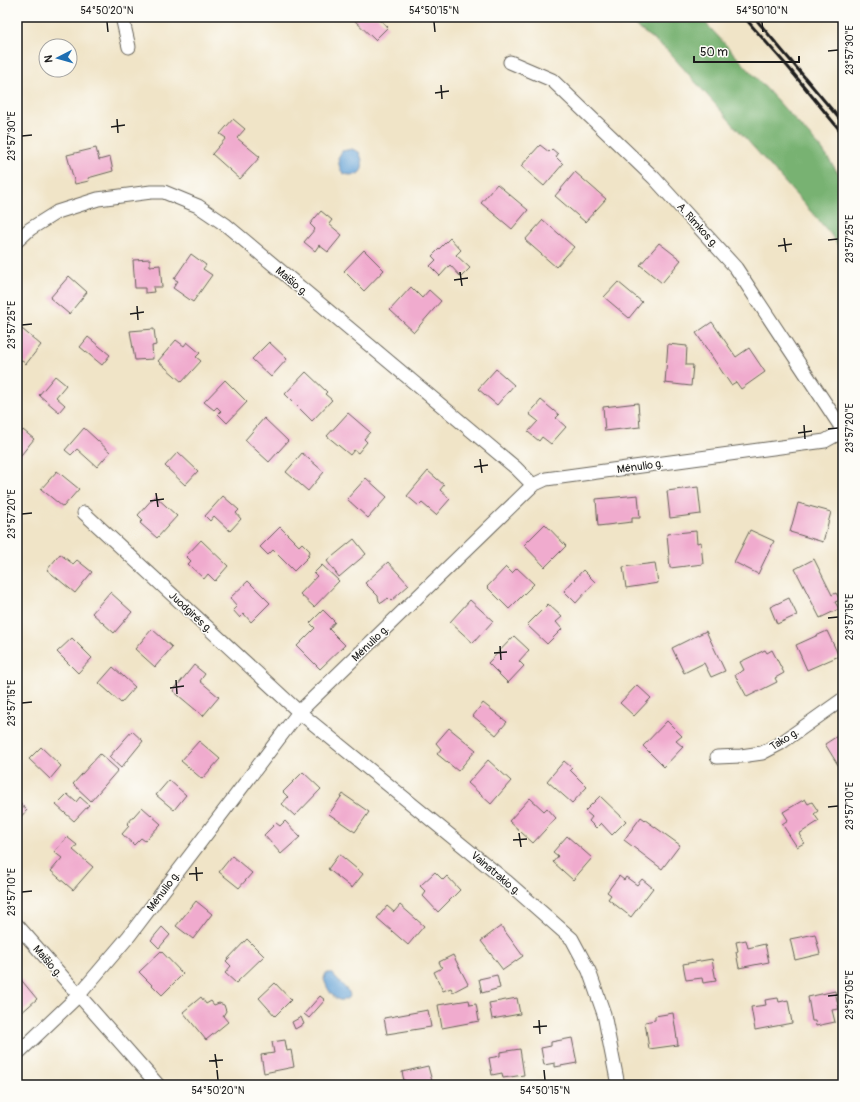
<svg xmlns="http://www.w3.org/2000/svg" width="860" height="1102" font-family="Pangolin,sans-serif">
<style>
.forest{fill:#78b272;stroke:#4a6747}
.water{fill:#65a2d6;stroke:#405f79}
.building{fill:#f0abce}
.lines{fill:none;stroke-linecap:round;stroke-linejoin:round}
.minor-casing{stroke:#666258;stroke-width:15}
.minor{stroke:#fff;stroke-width:13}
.rail{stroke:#1c1c1c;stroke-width:3}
.ticks{fill:none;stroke:#1c1c1c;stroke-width:1.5}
.labels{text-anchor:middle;stroke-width:3;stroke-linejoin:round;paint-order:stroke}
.street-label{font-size:11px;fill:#1c1c1c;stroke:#fdfcf7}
.neatline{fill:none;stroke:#1c1c1c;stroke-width:1.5}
.ticks-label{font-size:10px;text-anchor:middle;fill:#1c1c1c}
</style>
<rect width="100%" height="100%" fill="#fdfcf7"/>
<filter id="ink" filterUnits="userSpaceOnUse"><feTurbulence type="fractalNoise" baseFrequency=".025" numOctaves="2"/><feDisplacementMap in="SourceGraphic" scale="8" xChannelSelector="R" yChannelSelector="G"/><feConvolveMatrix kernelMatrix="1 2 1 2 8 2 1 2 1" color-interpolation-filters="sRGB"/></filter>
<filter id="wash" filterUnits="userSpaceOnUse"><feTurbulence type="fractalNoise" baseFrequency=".012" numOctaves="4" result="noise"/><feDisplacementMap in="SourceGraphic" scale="16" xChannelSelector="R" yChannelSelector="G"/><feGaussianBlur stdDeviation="0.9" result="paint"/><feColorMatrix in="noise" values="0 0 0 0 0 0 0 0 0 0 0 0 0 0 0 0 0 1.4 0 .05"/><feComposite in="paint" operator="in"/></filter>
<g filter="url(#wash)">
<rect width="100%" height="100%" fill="#f0e4c7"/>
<path class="forest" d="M624,17H700L821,148L843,180V252L829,232L667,50Z"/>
<g class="water">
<path d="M352,149L359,152C363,160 366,174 353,175C350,175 346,175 343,173C339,169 339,163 338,158L342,151Z"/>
<path d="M328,973H331L349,992L350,996C337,1009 327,989 324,979L325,975Z"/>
</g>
<g id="blocks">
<g class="building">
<path d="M351,17H377L388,27L375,40Z"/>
<path d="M233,119L245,129L237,138L260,157L240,179L212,154L226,138L220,134Z"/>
<path d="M540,145L549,152L552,149L558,154L556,157L563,164L544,186L521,166Z"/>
<path d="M96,148L99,160L110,157L113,171L88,178L89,181L75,184L67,155Z"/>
<path d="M575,172L606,199L585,222L555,196Z"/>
<path d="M497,184L528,210L512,229L481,203Z"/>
<path d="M321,211L332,220L329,224L342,235L328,252L319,245L315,251L304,242L315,229L310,224Z"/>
<path d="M543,220L574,247L556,267L525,240Z"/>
<path d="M450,238L461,250L456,255L470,268L461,277L450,265L440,276L430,266L436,260L432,256Z"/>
<path d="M659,243L681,260L662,283L640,265Z"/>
<path d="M364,250L384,270L364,291L344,271Z"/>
<path d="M191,254L206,265L203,269L212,275L193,302L173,288L178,281L174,279Z"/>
<path d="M150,259V266L160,265L162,287H153L154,292L145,293V288H135L133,260Z"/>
<path d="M69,276L87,292L69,314L50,298Z"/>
<path d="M618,282L642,302L629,318L604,297Z"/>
<path d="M411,287L422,298L429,290L441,301L414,332L390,310Z"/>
<path d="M712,322L736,357L749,348L765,372L741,389L736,382L731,385L696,333Z"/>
<path d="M22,329L41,345L26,364L17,357V336Z"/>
<path d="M154,329L156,345L152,346L153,359L135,360L130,331Z"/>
<path d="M88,337L110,355L102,365L80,347Z"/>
<path d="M176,340L184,346L187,342L200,353L196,357L201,361L182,382L158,361Z"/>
<path d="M269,342L287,359L271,377L252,359Z"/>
<path d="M668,344L687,346L686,365H693L691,386L665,383Z"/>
<path d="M496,369L514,385L497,405L478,389Z"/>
<path d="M306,372L327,392L325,394L332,400L312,421L285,394Z"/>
<path d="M55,376L66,385L56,397L65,405L59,412L39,395Z"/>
<path d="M225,380L247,402L227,423L218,414L221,411L217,407L214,410L204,402Z"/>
<path d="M541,400L559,415L556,418L566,427L551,444L542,437L539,441L528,432L538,421L529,414Z"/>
<path d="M638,403L640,427L605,431L603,407Z"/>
<path d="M348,413L370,432L364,439L367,442L358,453L354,450L350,455L327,436Z"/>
<path d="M264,418L288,441L269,462L245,440Z"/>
<path d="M84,428L110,452L97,467L77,449L71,455L65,450Z"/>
<path d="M23,430L34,439L17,460V438Z"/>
<path d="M178,452L198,471L185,485L165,466Z"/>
<path d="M302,453L324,472L308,491L286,472Z"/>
<path d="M57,471L79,489L63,507L41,489Z"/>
<path d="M428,471L444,485L440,490L450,499L436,515L422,503L419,506L407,496Z"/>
<path d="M366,478L387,497L368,518L347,499Z"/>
<path d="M698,487L701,514L670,518L667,491Z"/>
<path d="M638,495L640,518H632V522L598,526L596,499Z"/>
<path d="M155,496L177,516L157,538L140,523L143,520L138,515Z"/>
<path d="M223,496L239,510L236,513L241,519L230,531L214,516L210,521L205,516Z"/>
<path d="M798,503L831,512L823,542L790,532Z"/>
<path d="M545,524L566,546L545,567L524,545Z"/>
<path d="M280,527L299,546L302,543L310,551L307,555L309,556L294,571L273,550L268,555L260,547Z"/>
<path d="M750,530L774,541L758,574L734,562Z"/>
<path d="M696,531L697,543L701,542L703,564L670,568L667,534Z"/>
<path d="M354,539L366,554L339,577L327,561Z"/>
<path d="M201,540L228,566L215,581L208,574L204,579L188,564L191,561L186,556Z"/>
<path d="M60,554L73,564L77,560L92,572L75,593L47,570Z"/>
<path d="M814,559L832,595L836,593L840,600L835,602L839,609L820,618L795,569Z"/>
<path d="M388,562L409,585L391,601L388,598L383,602L381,603L379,601L378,596L365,583Z"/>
<path d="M655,563L658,583L626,588L623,567Z"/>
<path d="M322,565L339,581L314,607L300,594L317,576L314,573Z"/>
<path d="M506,567L512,573L517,568L534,584L509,609L487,587Z"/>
<path d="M583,570L595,582L576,603L564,591Z"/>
<path d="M248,581L270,603L251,622L244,614L240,618L233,610L237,606L230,598Z"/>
<path d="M110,592L132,612L114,633L92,613Z"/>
<path d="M789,598L797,615L777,624L770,607Z"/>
<path d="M470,600L493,621L473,643L450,622Z"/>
<path d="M548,604L562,617L556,622L562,629L547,644L527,625Z"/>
<path d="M323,610L335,622L329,629L345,645L320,669L297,646L315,628L310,623Z"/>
<path d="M152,629L172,647L155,667L135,649Z"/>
<path d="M706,631L725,671L711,677L704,663L684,673L672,648Z"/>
<path d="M827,631L839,656L807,670L796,645Z"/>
<path d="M514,636L529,650L519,661L524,666L508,683L488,663Z"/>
<path d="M72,638L92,658L78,673L57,652Z"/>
<path d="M765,650L767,653L772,650L784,673L775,678L777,682L747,697L735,675L744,670L740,662Z"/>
<path d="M194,665L205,674L200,681L219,697L203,716L173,691Z"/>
<path d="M113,667L135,687L121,703L99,683Z"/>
<path d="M637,685L651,698L634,716L620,703Z"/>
<path d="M483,703L507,722L496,735L473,716Z"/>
<path d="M667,721L682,736L676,741L683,747L664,767L643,746Z"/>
<path d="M449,728L476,750L458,771L437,754L441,749L436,743Z"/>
<path d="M132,731L143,741L121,768L109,757Z"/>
<path d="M839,735L843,741V773L825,744Z"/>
<path d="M199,741L220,759L202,779L181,761Z"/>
<path d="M41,747L61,766L50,779L29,759Z"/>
<path d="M100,754L118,770L91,801L73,784Z"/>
<path d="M488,760L511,781L491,804L468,783Z"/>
<path d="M564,761L572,768L570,770L587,787L572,803L547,781Z"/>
<path d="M303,772L321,789L295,816L282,804L288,797L283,792Z"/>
<path d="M169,780L186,795L174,810L156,795Z"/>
<path d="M67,794L76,802L80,797L89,805L74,821L56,805Z"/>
<path d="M343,794L369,812L355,832L329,814Z"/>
<path d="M600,796L626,821L612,835L601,823L596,828L589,821L592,817L585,811Z"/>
<path d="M530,798L544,811L547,808L556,818L533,843L509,821Z"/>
<path d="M805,799L808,804L812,802L818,811L814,814L819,821L799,834L804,843L797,847L782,824L788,820L783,812Z"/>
<path d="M17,801L27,810L17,821Z"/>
<path d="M142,807L161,824L145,841L141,838L134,845L122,834L129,826L127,824Z"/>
<path d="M641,817L680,845L662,869L624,840Z"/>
<path d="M285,821L300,837L281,854L264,835L276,823L280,826Z"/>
<path d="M567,836L592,858L573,880L553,862L558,856L553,852Z"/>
<path d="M67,837L77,845L73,850L93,867L73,890L51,871L62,858L54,852Z"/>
<path d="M339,854L363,874L352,888L328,869Z"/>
<path d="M232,856L252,873L239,888L219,872Z"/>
<path d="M435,872L443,880L447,876L460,890L438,912L423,896L426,892L420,886Z"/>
<path d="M619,876L624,880L626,877L637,885L642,879L653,888L631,917L608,899L611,895L607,892Z"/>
<path d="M196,901L212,914L193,939L176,926Z"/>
<path d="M400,905L424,926L408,945L377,918L387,906L394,912Z"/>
<path d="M501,926L523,956L503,970L481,941Z"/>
<path d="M162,927L170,935L159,948L151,940Z"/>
<path d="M815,934L820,954L795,960L790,939Z"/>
<path d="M247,939L264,956L236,983L225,973L231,966L226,961Z"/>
<path d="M746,940L748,948L765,944L769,962L739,968L736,952L738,951L736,942Z"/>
<path d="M161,951L183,974L162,995L139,972Z"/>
<path d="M453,955L468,984L453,992L451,988L443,991L434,972L442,968L439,962Z"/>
<path d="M712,959L716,981L703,983L702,978L686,980L683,964Z"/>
<path d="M497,975L500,988L482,993L479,979Z"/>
<path d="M18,976L37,999L20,1014L17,1011Z"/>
<path d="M275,983L291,1000L275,1016L259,998Z"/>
<path d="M835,991L839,1009L832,1010L835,1022L816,1026L815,1021H812L808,997Z"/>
<path d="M320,996L325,1000L309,1018L304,1014Z"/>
<path d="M201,997L206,1004L211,1001L214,1005L219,1003L224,1005L226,1011L223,1016L228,1022L206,1040L183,1012Z"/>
<path d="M517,998L520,1014L492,1019L489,1003Z"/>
<path d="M778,998L779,1002L788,1000L792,1023L755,1030L751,1007L766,1005L765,1000Z"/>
<path d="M469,1000L470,1005L476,1004L479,1021L442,1028L438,1005Z"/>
<path d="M428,1010L431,1027L387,1034L384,1018Z"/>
<path d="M673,1013L678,1045L649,1049L645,1022L655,1020V1016Z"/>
<path d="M301,1017L304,1024L295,1029L292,1022Z"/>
<path d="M572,1038L577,1063L555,1067V1063L544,1065L541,1048L551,1046V1042Z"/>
<path d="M285,1040L287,1051L291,1050L294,1067L264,1073L261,1055L274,1053L272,1042Z"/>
<path d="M520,1049L524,1075L503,1078L502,1073L492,1075L489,1058L500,1056V1052Z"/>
<path d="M428,1066L433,1085H405L402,1072Z"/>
</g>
</g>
</g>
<g filter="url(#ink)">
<use href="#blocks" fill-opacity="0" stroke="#666258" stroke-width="1"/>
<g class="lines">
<g class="minor-casing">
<g id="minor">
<path d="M122,17L129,47"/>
<path d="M510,62L552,80L654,178L736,268L843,430"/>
<path d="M17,241L30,229L57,212L98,199L151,192H164L198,206L226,225L516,468L533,485"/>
<path d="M84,513L299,712L506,881L572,939L589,971L604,1014L618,1085"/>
<path d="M717,757L741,756L762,753L781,743L843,699"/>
<path d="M17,925L158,1085"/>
<path d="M17,1054L78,996L129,936L299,712L533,485L546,479L825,441L843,431"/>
</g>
</g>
<use href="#minor" class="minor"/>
<g class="rail">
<path d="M744,17L788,67L843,134"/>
<path d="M754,17L843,123"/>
</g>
</g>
</g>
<path class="ticks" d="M107,22L108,32M434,22L435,32M762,22L763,32M828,51L838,50M441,85L442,99M435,93L449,91M117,119L118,133M111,127L125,125M22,136L32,135M784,238L786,252M828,240L838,239M778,246L792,244M460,272L462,286M454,280L468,278M137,306L138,320M130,314L144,312M22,325L32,324M804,425L805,439M828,429L838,428M798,433L812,431M480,459L482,473M474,467L488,465M156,493L158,507M150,501L164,499M22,514L32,513M828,618L838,617M500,646L501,660M494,653L507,652M176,680L177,694M170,688L184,686M22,703L32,702M828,807L838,806M519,833L521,847M513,840L527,839M196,867L197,881M189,874L203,873M22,892L32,891M828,996L838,995M539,1020L540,1034M533,1027L547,1026M215,1054L217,1068M209,1061L223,1060M217,1070L218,1080M544,1070L545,1080"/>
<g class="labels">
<g class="street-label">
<text transform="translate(698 225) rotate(48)" y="4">A. Rimkos g.</text>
<text transform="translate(292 281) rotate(40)" y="4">Maišio g.</text>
<text transform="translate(640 466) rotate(-8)" y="4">Mėnulio g.</text>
<text transform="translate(191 612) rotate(43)" y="4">Juodgirės g.</text>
<text transform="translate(370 643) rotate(-44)" y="4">Mėnulio g.</text>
<text transform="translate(784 739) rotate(-32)" y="4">Tako g.</text>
<text transform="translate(496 873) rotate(40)" y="4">Vainatrakio g.</text>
<text transform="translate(163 891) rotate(-53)" y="4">Mėnulio g.</text>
<text transform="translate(48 961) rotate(49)" y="4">Maišio g.</text>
</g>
</g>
<rect width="860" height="1102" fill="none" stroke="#fdfcf7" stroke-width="44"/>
<g transform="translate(58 58) rotate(264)"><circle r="19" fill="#fdfcf7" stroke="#a3a29f"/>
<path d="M0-3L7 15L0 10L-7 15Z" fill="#1f6fb2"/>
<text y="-6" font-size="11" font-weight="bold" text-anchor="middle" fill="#1c1c1c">N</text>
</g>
<path d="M694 56v6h105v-6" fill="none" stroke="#1c1c1c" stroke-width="2"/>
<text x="700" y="56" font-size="12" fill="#1c1c1c" stroke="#fdfcf7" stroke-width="3" paint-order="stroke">50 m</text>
<rect x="22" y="22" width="816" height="1058" class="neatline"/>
<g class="ticks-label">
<text x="107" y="14">54°50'20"N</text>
<text x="434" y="14">54°50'15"N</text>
<text x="762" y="14">54°50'10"N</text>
<text transform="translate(849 50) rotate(-90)" y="4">23°57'30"E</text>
<text transform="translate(11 136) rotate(-90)" y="4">23°57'30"E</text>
<text transform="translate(849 239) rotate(-90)" y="4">23°57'25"E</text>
<text transform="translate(11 325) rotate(-90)" y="4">23°57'25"E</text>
<text transform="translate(849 428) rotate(-90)" y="4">23°57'20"E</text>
<text transform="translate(11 514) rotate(-90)" y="4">23°57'20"E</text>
<text transform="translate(849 617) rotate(-90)" y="4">23°57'15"E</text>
<text transform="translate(11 703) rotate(-90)" y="4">23°57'15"E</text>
<text transform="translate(849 806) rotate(-90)" y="4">23°57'10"E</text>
<text transform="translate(11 892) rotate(-90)" y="4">23°57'10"E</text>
<text transform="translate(849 995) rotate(-90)" y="4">23°57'05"E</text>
<text x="218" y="1094">54°50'20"N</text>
<text x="545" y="1094">54°50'15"N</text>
</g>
</svg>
